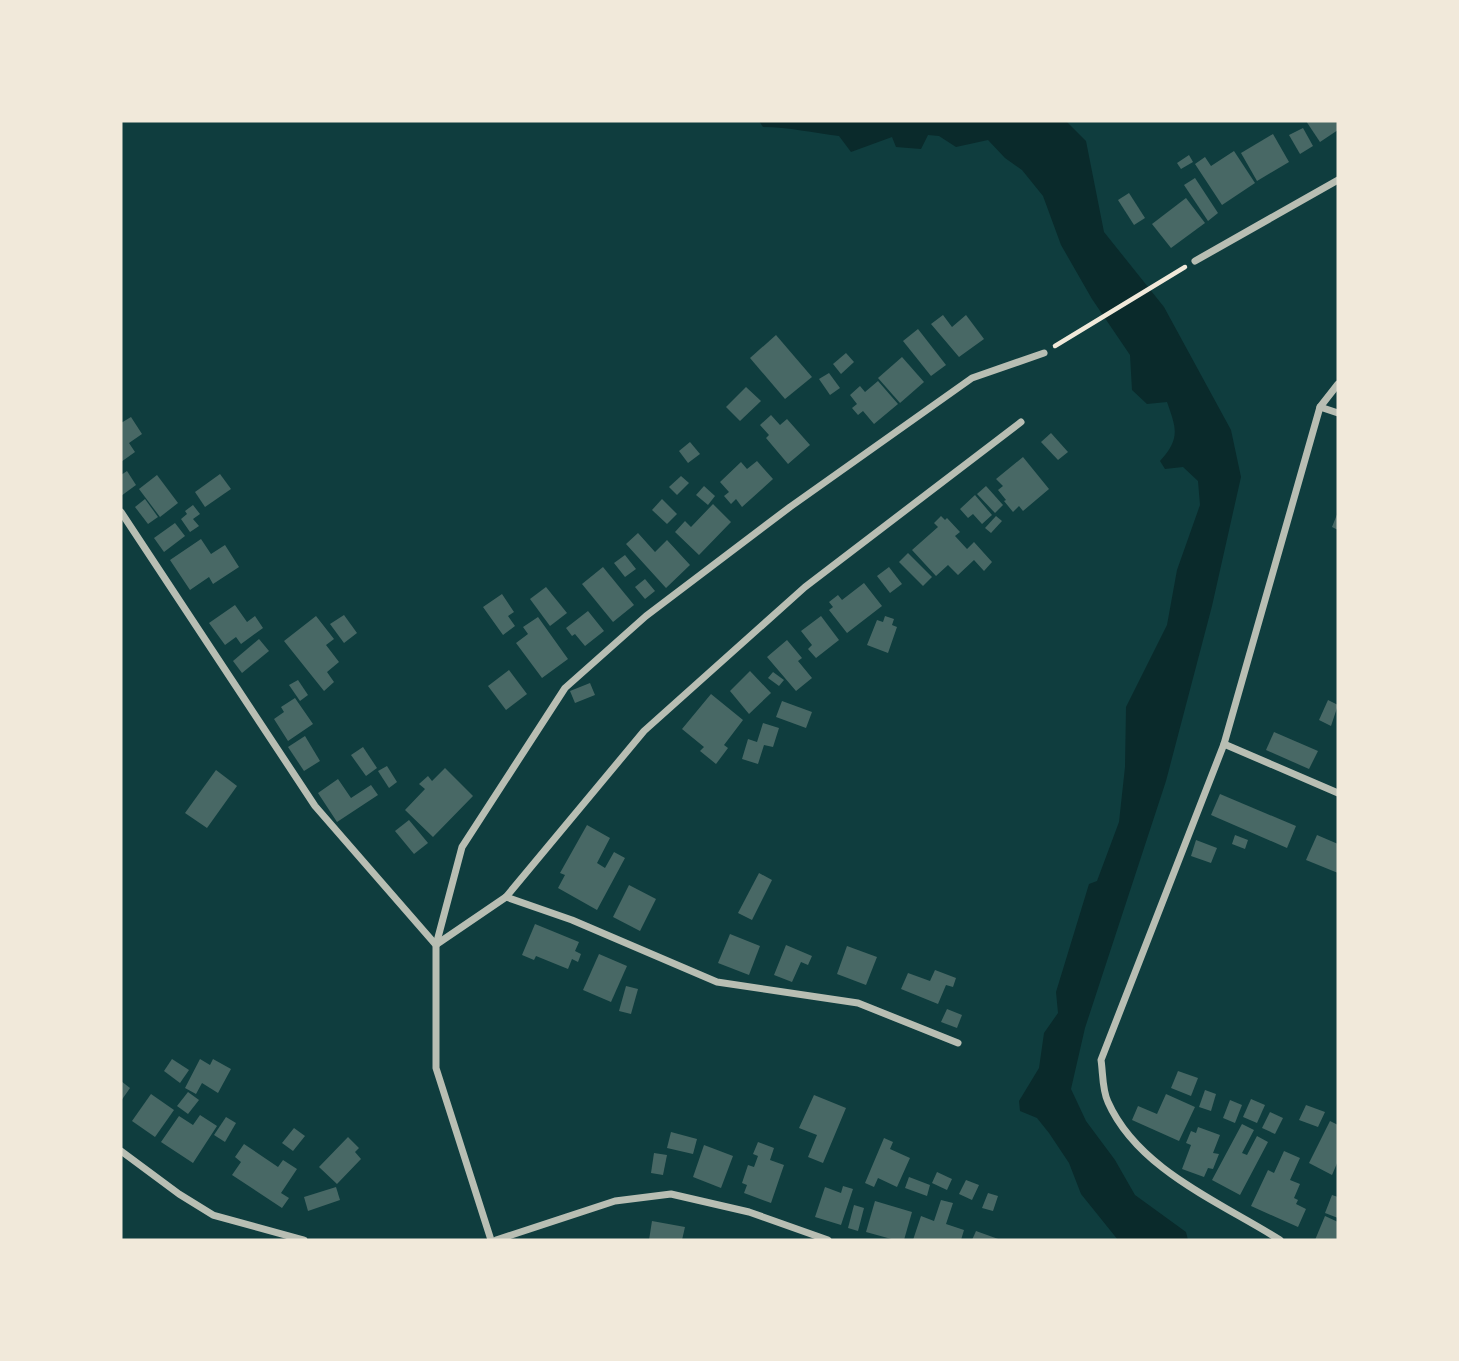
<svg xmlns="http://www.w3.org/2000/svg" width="1459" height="1361" font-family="Commissioner,sans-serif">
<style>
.water{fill:#0a2a2b}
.building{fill:#486865}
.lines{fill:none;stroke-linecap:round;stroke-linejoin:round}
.path{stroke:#f1e9da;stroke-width:4.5}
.minor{stroke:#b8beb3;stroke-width:7}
</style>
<rect width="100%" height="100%" fill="#0f3d3e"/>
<path class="water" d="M759,121H1066L1086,141L1104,232L1164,307L1231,430L1241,477L1212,606L1166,781L1085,1028L1071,1089L1086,1121L1115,1160L1135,1195L1186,1232L1188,1240H1118L1081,1194L1069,1163L1049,1133L1037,1118L1020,1111L1019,1101L1039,1068L1044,1033L1058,1013L1056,992L1089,884L1097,881L1119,822L1125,767L1126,707L1167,625L1177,570L1200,505L1198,481L1183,467L1165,469L1160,461C1181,438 1176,428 1167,402L1147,404L1132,390L1130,355L1092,299L1061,245L1043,196L1022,170L1005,158L988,140L956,147L939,136L928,135L921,149L896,147L892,137L851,152L839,136C813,133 789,127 763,127Z"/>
<g class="building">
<path d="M1306,121H1338V130L1320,142Z"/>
<path d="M1303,128L1313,146L1300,154L1289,135Z"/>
<path d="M1273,134L1289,162L1257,181L1241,153Z"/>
<path d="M1234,151L1255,183L1222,205L1195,164L1205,157L1211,166Z"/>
<path d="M1189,155L1193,162L1181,169L1177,163Z"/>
<path d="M1195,178L1218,213L1208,221L1184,185Z"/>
<path d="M1129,193L1145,218L1134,225L1118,200Z"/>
<path d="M1186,198L1205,223L1171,248L1152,224Z"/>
<path d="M943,315L952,327L966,315L984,339L959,357L931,324Z"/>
<path d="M918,329L946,365L931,376L903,341Z"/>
<path d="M776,335L812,377L785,399L750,358Z"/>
<path d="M846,353L854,362L841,374L833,364Z"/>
<path d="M902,357L924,382L900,403L878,378Z"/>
<path d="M829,373L840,388L830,395L819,379Z"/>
<path d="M878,381L898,404L874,424L863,411L858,415L852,408L857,404L850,395L860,386L865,392Z"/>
<path d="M746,387L761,401L740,421L726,407Z"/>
<path d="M771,415L780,425L787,419L810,445L788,464L766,438L769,435L760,425Z"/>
<path d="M131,417L142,434L129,443L135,452L121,462V423Z"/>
<path d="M1051,433L1068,452L1058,460L1041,442Z"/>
<path d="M690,442L700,454L688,463L679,451Z"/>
<path d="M1023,457L1049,489L1023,511L1019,506L1013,512L1004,501L1006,500L998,490L1003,486L996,479Z"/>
<path d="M757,461L773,479L742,507L736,499L731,504L724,496L729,492L720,482L741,462L747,469Z"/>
<path d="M127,471L136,485L121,496V475Z"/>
<path d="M220,474L231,489L205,507L195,492Z"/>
<path d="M157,475L178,503L160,517L139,489Z"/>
<path d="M681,476L689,483L677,495L669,487Z"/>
<path d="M704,486L715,496L708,505L696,495Z"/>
<path d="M986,486L1003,505L995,513L977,494Z"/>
<path d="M975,495L992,515L982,524L973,514L968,518L960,509Z"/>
<path d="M145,499L158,517L148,524L135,507Z"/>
<path d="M662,499L677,514L667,524L652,510Z"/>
<path d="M713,504L731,522L699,555L675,532L685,521L691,527Z"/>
<path d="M193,505L200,514L193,519L199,526L190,532L181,519L187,514L185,511Z"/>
<path d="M1338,512V530L1332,527Z"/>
<path d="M941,516L945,520L947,518L960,532L955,536L967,549L974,542L992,562L984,571L974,560L958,575L948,565L936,576L912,550L938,527L934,523Z"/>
<path d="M996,516L1002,521L991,533L985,528Z"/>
<path d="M175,523L185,536L164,552L154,538Z"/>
<path d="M638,533L655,552L667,540L690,565L666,588L626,544Z"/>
<path d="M201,539L211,554L225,545L239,567L213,584L209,577L190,590L170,560Z"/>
<path d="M908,553L932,577L923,586L899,562Z"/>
<path d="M625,555L636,569L625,577L614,563Z"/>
<path d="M603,567L634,605L613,622L582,584Z"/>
<path d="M889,567L902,584L890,593L877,576Z"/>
<path d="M645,579L655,591L645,599L635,587Z"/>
<path d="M864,583L882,606L847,633L829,610L833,607L829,602L838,595L842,600Z"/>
<path d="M546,587L567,613L550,626L530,599Z"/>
<path d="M502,594L514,612L508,616L515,626L503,635L483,607Z"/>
<path d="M235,605L247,622L255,616L263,628L241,644L236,637L225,645L209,623Z"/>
<path d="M588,611L604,631L585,646L575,634L572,636L566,628Z"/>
<path d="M344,615L357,633L344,643L330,624Z"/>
<path d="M316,616L334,639L326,645L339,662L327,672L334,682L324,691L284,641Z"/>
<path d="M821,616L839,640L816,658L808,649L812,645L801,631Z"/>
<path d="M885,616L894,619L892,625L897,627L888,653L867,645L877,620L883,622Z"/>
<path d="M538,617L568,659L542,678L516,643L528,634L523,627Z"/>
<path d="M259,639L269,651L242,673L233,661Z"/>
<path d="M787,640L802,658L798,661L812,678L796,691L767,657Z"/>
<path d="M509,670L527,694L506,710L488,686Z"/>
<path d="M750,671L771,693L749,714L730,691Z"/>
<path d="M773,672L784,680L779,686L768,678Z"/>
<path d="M298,680L308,695L300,701L289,685Z"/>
<path d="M590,683L595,695L575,703L570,691Z"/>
<path d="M711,694L743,720L724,745L728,748L716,764L700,751L704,747L682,729Z"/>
<path d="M295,698L313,724L288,741L274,719L284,712L281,707Z"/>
<path d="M1328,700L1338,705L1331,726L1319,720Z"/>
<path d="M782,701L812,712L806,728L776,717Z"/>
<path d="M763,723L779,728L773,747L764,745L758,764L742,759L748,739L757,742Z"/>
<path d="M1274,732L1318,751L1309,769L1266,750Z"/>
<path d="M305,736L320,761L304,771L288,747Z"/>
<path d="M363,747L377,768L366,776L351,755Z"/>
<path d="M387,766L397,782L389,788L378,771Z"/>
<path d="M445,768L473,796L433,837L405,810L425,789L419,784L428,776L432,781Z"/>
<path d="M216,770L237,786L207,828L185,813Z"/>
<path d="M338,779L351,798L371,785L378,795L337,822L318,793Z"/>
<path d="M1220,794L1296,826L1287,848L1211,815Z"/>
<path d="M409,820L428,843L414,854L395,831Z"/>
<path d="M587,825L610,838L597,863L605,868L614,852L625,858L597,910L558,888L565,875L560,873Z"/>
<path d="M1235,835L1248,840L1245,849L1232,844Z"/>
<path d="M1317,835L1338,844V873L1306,860Z"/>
<path d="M1196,840L1217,848L1211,863L1191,856Z"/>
<path d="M759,873L772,880L752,920L738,913Z"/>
<path d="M629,885L656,899L640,931L613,917Z"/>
<path d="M535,924L579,942L575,951L581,954L578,962L572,959L568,969L536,956L534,960L522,955Z"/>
<path d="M730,934L760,946L749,975L718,963Z"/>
<path d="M786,945L812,956L808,965L801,962L792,982L774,975Z"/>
<path d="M847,946L877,957L866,985L837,974Z"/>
<path d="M599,954L627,966L611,1002L583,990Z"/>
<path d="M935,970L956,978L953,987L946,985L938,1004L901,989L908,973L930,981Z"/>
<path d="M626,986L638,989L631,1014L619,1011Z"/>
<path d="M947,1009L962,1015L957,1028L941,1022Z"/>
<path d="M172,1059L189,1070L180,1083L164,1071Z"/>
<path d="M200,1059L210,1065L213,1059L231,1069L218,1093L202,1083L196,1094L185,1088Z"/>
<path d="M1178,1071L1198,1078L1191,1096L1171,1088Z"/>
<path d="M121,1081L130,1088L121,1101Z"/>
<path d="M1205,1090L1216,1094L1211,1111L1199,1107Z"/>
<path d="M188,1092L199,1100L188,1114L177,1106Z"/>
<path d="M151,1094L174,1110L155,1137L132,1121Z"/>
<path d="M1166,1094L1195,1107L1179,1141L1132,1120L1138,1106L1157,1114Z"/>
<path d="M814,1095L846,1108L823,1163L808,1157L817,1135L799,1128Z"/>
<path d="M1251,1099L1265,1105L1257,1123L1243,1117Z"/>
<path d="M1230,1100L1242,1105L1235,1123L1223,1118Z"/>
<path d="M1306,1105L1325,1112L1318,1127L1299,1120Z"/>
<path d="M1270,1112L1283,1118L1275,1134L1262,1128Z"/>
<path d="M200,1115L217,1126L193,1163L161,1142L179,1116L193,1125Z"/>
<path d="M226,1117L236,1123L225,1142L214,1135Z"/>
<path d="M1330,1121L1338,1125V1161L1332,1175L1309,1163Z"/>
<path d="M1242,1124L1254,1130L1242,1153L1247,1155L1257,1136L1268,1142L1240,1195L1212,1180Z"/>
<path d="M1198,1127L1220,1135L1213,1153L1219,1154L1213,1169L1208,1168L1204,1177L1182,1169L1191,1145L1186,1143L1191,1131L1196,1133Z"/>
<path d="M294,1128L305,1136L293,1151L282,1143Z"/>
<path d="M671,1132L697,1139L693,1154L667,1148Z"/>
<path d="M348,1137L359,1148L355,1152L361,1159L337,1184L319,1167Z"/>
<path d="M884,1138L893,1142L890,1149L910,1158L897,1187L878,1178L874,1187L865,1183Z"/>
<path d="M758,1142L774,1148L770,1160L784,1165L771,1203L744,1193L747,1185L742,1183L748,1165L754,1167L758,1156L753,1154Z"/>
<path d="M244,1144L278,1167L283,1160L297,1169L281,1193L289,1198L282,1208L232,1175L241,1162L235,1157Z"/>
<path d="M704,1145L733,1156L721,1188L693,1177Z"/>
<path d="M1284,1151L1300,1158L1290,1180L1300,1184L1294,1198L1298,1200L1296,1204L1306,1209L1298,1227L1251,1206L1268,1170L1274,1173Z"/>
<path d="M654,1153L667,1155L663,1175L651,1173Z"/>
<path d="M937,1172L952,1179L947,1190L932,1183Z"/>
<path d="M909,1177L930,1185L927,1196L905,1188Z"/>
<path d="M966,1180L979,1185L972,1200L959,1194Z"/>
<path d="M843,1186L853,1189L841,1225L815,1217L825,1187L841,1193Z"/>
<path d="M336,1187L340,1200L308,1211L304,1197Z"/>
<path d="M988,1193L998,1196L993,1211L982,1208Z"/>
<path d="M1332,1195L1338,1197V1218L1325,1213Z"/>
<path d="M941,1200L953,1203L946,1224L964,1230L961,1240H913L921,1216L934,1221Z"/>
<path d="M875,1201L912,1212L904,1240H895L866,1232Z"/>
<path d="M854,1205L864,1208L858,1231L848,1228Z"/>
<path d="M1325,1216L1338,1222V1240H1315Z"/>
<path d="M652,1221L685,1227L682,1240H649Z"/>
<path d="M976,1231L1001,1240H972Z"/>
</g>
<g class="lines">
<path class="path" d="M1055,346L1185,267"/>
<g class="minor">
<path d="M1195,261L1338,180"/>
<path d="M1320,407L1338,413"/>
<path d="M121,512L315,806L436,945V1068L491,1240"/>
<path d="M1224,744L1338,793"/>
<path d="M506,897L572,920L717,982L858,1003L958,1043"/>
<path d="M437,944L506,897L644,731L805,587L1021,422"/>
<path d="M436,945L462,847L565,688L646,616L790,507L972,378L1044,353"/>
<path d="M121,1151L179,1194L213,1215L304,1240"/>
<path d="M496,1240L615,1201L671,1194L749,1212L828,1240"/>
<path d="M1280,1240C1222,1203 1138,1170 1108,1102C1102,1090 1103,1072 1101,1060L1224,744L1320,407L1338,384"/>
</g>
</g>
<rect width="1459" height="1361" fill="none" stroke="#f1e9da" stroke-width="245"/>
</svg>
